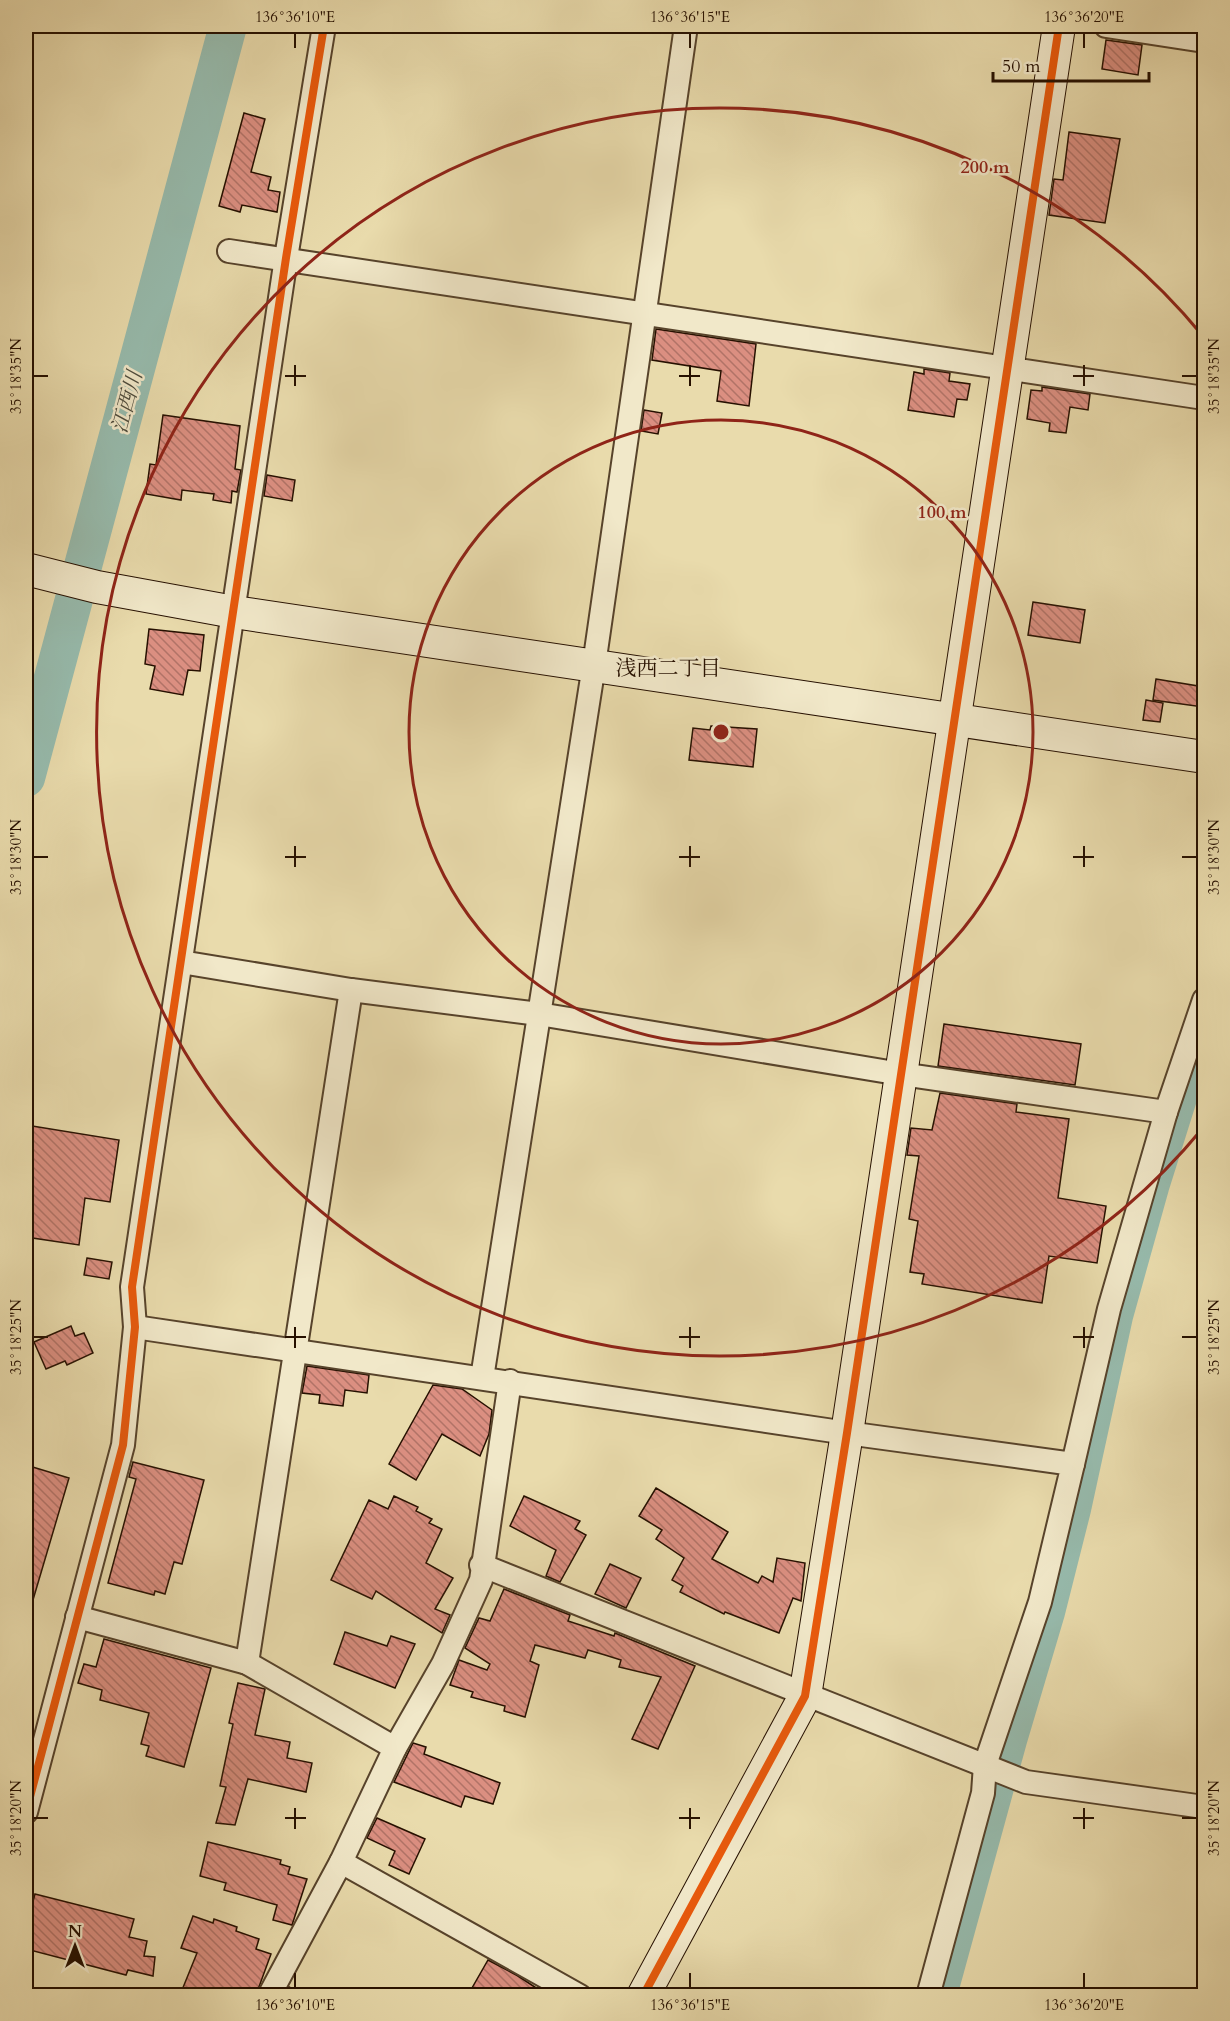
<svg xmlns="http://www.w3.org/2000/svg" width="1230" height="2021" font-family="Cardo,'Noto Serif JP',serif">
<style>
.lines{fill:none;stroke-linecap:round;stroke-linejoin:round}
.canal{stroke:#97bbad;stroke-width:22}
.river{stroke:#97bbad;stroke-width:38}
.building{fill:url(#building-back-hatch);stroke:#261000;stroke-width:1.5}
.street-casing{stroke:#57432b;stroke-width:26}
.secondary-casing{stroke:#261000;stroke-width:34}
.street{stroke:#f1e8c9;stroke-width:22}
.secondary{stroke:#f1e8c9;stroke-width:32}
.cycleway-casing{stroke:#f1e8c9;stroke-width:11}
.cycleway{stroke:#e8590c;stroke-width:8}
.ticks{fill:none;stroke:#261000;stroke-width:2}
.ring{fill:none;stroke:#8f2418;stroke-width:3}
.labels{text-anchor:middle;stroke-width:5;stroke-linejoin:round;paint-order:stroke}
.water-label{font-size:21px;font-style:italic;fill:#4e4c3d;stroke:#f1e8c9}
.neighbourhood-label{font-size:21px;fill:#261000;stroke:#f1e8c9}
.centre{fill:#8f2418;stroke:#f1e8c9;stroke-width:3}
.ring-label{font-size:18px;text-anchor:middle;font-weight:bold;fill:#8f2418;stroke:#f1e8c9;stroke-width:5;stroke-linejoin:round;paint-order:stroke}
.neatline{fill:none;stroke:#261000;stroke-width:2}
.ticks-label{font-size:15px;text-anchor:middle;fill:#261000}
</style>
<defs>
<pattern id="building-back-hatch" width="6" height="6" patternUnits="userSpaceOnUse" patternTransform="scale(1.5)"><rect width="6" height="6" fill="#db8f81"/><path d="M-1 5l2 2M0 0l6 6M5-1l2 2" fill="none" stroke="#b17367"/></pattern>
</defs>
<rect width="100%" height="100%" fill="#e9dbac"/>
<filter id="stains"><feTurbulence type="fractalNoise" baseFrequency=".00333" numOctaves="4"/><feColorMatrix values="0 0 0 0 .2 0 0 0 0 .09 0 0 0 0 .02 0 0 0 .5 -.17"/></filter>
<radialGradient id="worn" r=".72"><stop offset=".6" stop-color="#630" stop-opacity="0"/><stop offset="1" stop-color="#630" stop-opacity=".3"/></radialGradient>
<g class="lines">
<path class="canal" d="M946,1996L1016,1741L1054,1613L1080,1510L1122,1317L1158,1188L1204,1042"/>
<path class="river" d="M26,778L228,26"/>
</g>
<g class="building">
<path d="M1106,40L1142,45L1138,75L1102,69Z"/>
<path d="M244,113L265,119L251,172L271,177L268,190L280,192L277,212L242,205L240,212L219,206Z"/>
<path d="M1069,132L1120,139L1105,223L1049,215L1054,179L1063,180Z"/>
<path d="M656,329L756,344L749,406L717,401L721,371L652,360Z"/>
<path d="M924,369L950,373L949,381L970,384L967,400L957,399L954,417L908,410L914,372L924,374Z"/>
<path d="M1042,387L1090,394L1088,410L1070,407L1066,433L1049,431L1050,423L1027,419L1031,390L1042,391Z"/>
<path d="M644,410L662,413L658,434L641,431Z"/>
<path d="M163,415L240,426L235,469L241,470L237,492L232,491L231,503L213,500L214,494L182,490L181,500L146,494L150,464L156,465Z"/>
<path d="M267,475L295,480L292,501L264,496Z"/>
<path d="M1033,602L1085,610L1080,643L1028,635Z"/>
<path d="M149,629L204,635L200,671L188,670L183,695L150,689L155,666L145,664Z"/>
<path d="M1156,679L1204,687L1203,707L1153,700Z"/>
<path d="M1146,700L1163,703L1160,722L1143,720Z"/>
<path d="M711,726L757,729L753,767L689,760L693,728L710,730Z"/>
<path d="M944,1024L1081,1044L1075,1085L938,1066Z"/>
<path d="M940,1093L1017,1104L1016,1112L1069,1119L1058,1198L1106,1206L1097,1263L1049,1256L1042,1303L922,1284L924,1274L910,1272L918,1221L909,1219L919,1156L907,1155L911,1128L932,1130Z"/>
<path d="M26,1125L119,1140L110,1202L85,1198L79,1245L26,1237Z"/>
<path d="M87,1258L112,1262L109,1279L84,1275Z"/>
<path d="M71,1326L75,1336L84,1333L93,1353L67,1365L65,1361L46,1369L34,1342Z"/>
<path d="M307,1366L369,1375L367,1393L345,1390L343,1406L319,1403L320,1395L302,1393Z"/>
<path d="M433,1385L462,1389L492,1410L489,1434L480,1456L442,1434L416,1480L389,1464Z"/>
<path d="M133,1462L204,1480L182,1564L174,1562L165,1594L155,1591L154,1595L108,1583L136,1479L129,1477Z"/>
<path d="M26,1465L69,1478L30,1610L26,1609Z"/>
<path d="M656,1488L728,1532L712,1559L758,1583L762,1576L773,1582L777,1558L805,1563L801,1601L793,1598L779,1633L725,1612L724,1614L680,1592L683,1586L672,1580L684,1558L656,1539L662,1530L639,1516Z"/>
<path d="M394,1496L418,1507L416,1511L432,1519L429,1523L442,1529L426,1563L453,1578L435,1609L450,1615L442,1633L376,1591L372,1599L331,1580L369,1500L388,1509Z"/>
<path d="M524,1496L580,1521L575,1529L586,1535L560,1582L546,1576L556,1550L510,1526Z"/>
<path d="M610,1564L641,1578L626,1608L595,1594Z"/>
<path d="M504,1589L570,1615L568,1621L614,1636L615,1633L695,1666L658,1749L632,1739L661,1677L619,1667L621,1660L605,1655L588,1650L585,1658L535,1645L530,1661L539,1665L525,1717L504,1711L505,1706L471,1697L473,1692L450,1685L459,1660L487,1670L490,1664L465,1648L479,1618L490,1621Z"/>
<path d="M345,1632L387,1646L391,1636L415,1644L395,1688L334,1664Z"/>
<path d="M104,1639L211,1668L184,1767L146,1756L149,1746L141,1744L149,1713L100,1700L102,1690L78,1683L84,1664L96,1667Z"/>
<path d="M238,1683L265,1689L255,1735L290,1742L287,1758L312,1763L306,1792L248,1779L235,1825L216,1823L226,1787L220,1786L233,1724L229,1723Z"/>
<path d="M413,1743L426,1747L424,1754L500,1783L493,1804L465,1796L461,1807L394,1782Z"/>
<path d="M377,1818L425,1839L409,1874L389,1865L395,1851L367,1838Z"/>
<path d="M208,1842L281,1860L280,1864L290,1867L288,1874L307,1879L292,1925L273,1920L277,1905L224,1890L226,1883L200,1876Z"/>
<path d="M35,1894L134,1919L129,1937L147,1941L144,1956L155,1957L153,1976L128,1970L126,1975L26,1949V1908L31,1909Z"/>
<path d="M193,1916L213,1923L214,1919L237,1927L236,1931L259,1939L256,1949L271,1954L256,1995H180L197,1953L181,1948Z"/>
<path d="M488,1960L518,1976L547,1995H468Z"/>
<path d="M289,1987L304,1995H285Z"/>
</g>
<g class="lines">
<g class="street-casing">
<g id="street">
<path d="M1106,26L1204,41"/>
<path d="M229,251L1204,398"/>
<path d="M181,962L351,990L539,1014L901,1074L1166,1112L1109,1309L1073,1464"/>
<path d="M1166,1112L1204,1000"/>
<path d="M135,1327L847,1433L1073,1464L1040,1602L985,1765L983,1793L928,1996"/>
<path d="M482,1378L594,665L686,26"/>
<path d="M481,1565L1026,1782L1204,1807"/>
<path d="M77,1617L247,1663L395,1748"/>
<path d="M247,1663L351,990"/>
<path d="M26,1812L123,1445L135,1327L132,1287L286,258L324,26"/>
<path d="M341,1862L580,1996"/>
<path d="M269,1996L341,1862L395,1748L443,1664L481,1580L510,1381"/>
</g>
</g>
<g class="secondary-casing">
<g id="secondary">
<path d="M26,569L97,587L234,612L1204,757"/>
<path d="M643,1996L805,1696L847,1433L1059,26"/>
</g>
</g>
<use href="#street" class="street"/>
<use href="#secondary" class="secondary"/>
<g class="cycleway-casing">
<g id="cycleway">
<path d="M26,1812L123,1445L135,1327L132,1287L286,258L324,26"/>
<path d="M643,1996L805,1696L847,1433L1059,26"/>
</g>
</g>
<use href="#cycleway" class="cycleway"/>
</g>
<path class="ticks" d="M295,33V48M690,33V48M1084,33V48M295,365V386M690,365V386M1084,365V386M33,376H48M285,376H306M679,376H700M1073,376H1094M1182,376H1197M295,846V867M690,846V867M1084,846V867M33,857H48M285,857H306M679,857H700M1073,857H1094M1182,857H1197M295,1327V1348M690,1327V1348M1084,1327V1348M33,1337H48M285,1337H306M679,1337H700M1073,1337H1094M1182,1337H1197M295,1808V1829M690,1808V1829M1084,1808V1829M33,1818H48M285,1818H306M679,1818H700M1073,1818H1094M1182,1818H1197M295,1973V1988M690,1973V1988M1084,1973V1988"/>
<g class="ring">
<circle cx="721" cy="732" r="312"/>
<path d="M1202 1129A624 624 0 1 1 1202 335"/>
</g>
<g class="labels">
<g class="water-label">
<text transform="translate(127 402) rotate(-75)" y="7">江西川</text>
</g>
<g class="neighbourhood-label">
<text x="668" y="675">浅西二丁目</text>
</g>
</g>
<circle cx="721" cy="732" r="9" class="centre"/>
<g class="ring-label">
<text x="985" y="173">200 m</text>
<text x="942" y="518">100 m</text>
</g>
<rect width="1230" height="2021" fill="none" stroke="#e9dbac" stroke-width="66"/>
<g transform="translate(75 1946)" stroke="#f1e8c9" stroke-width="4.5" paint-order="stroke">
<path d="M0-4.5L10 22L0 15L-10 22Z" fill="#261000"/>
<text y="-9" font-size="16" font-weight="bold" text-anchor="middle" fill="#261000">N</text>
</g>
<path d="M993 72v9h156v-9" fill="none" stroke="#261000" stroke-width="3"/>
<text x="1002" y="72" font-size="18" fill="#261000" stroke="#f1e8c9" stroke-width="4.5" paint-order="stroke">50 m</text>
<rect x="33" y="33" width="1164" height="1955" class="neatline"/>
<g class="ticks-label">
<text x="295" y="22">136°36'10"E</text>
<text x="690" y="22">136°36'15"E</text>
<text x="1084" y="22">136°36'20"E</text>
<text transform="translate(16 376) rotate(-90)" y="5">35°18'35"N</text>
<text transform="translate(1214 376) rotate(-90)" y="5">35°18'35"N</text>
<text transform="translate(16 857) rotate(-90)" y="5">35°18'30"N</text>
<text transform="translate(1214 857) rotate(-90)" y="5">35°18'30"N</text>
<text transform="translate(16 1337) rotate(-90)" y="5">35°18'25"N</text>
<text transform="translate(1214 1337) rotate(-90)" y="5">35°18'25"N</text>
<text transform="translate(16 1818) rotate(-90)" y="5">35°18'20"N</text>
<text transform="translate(1214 1818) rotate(-90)" y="5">35°18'20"N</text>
<text x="295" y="2010">136°36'10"E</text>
<text x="690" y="2010">136°36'15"E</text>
<text x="1084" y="2010">136°36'20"E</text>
</g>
<rect width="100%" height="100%" filter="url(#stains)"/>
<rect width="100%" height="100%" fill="url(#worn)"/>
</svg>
